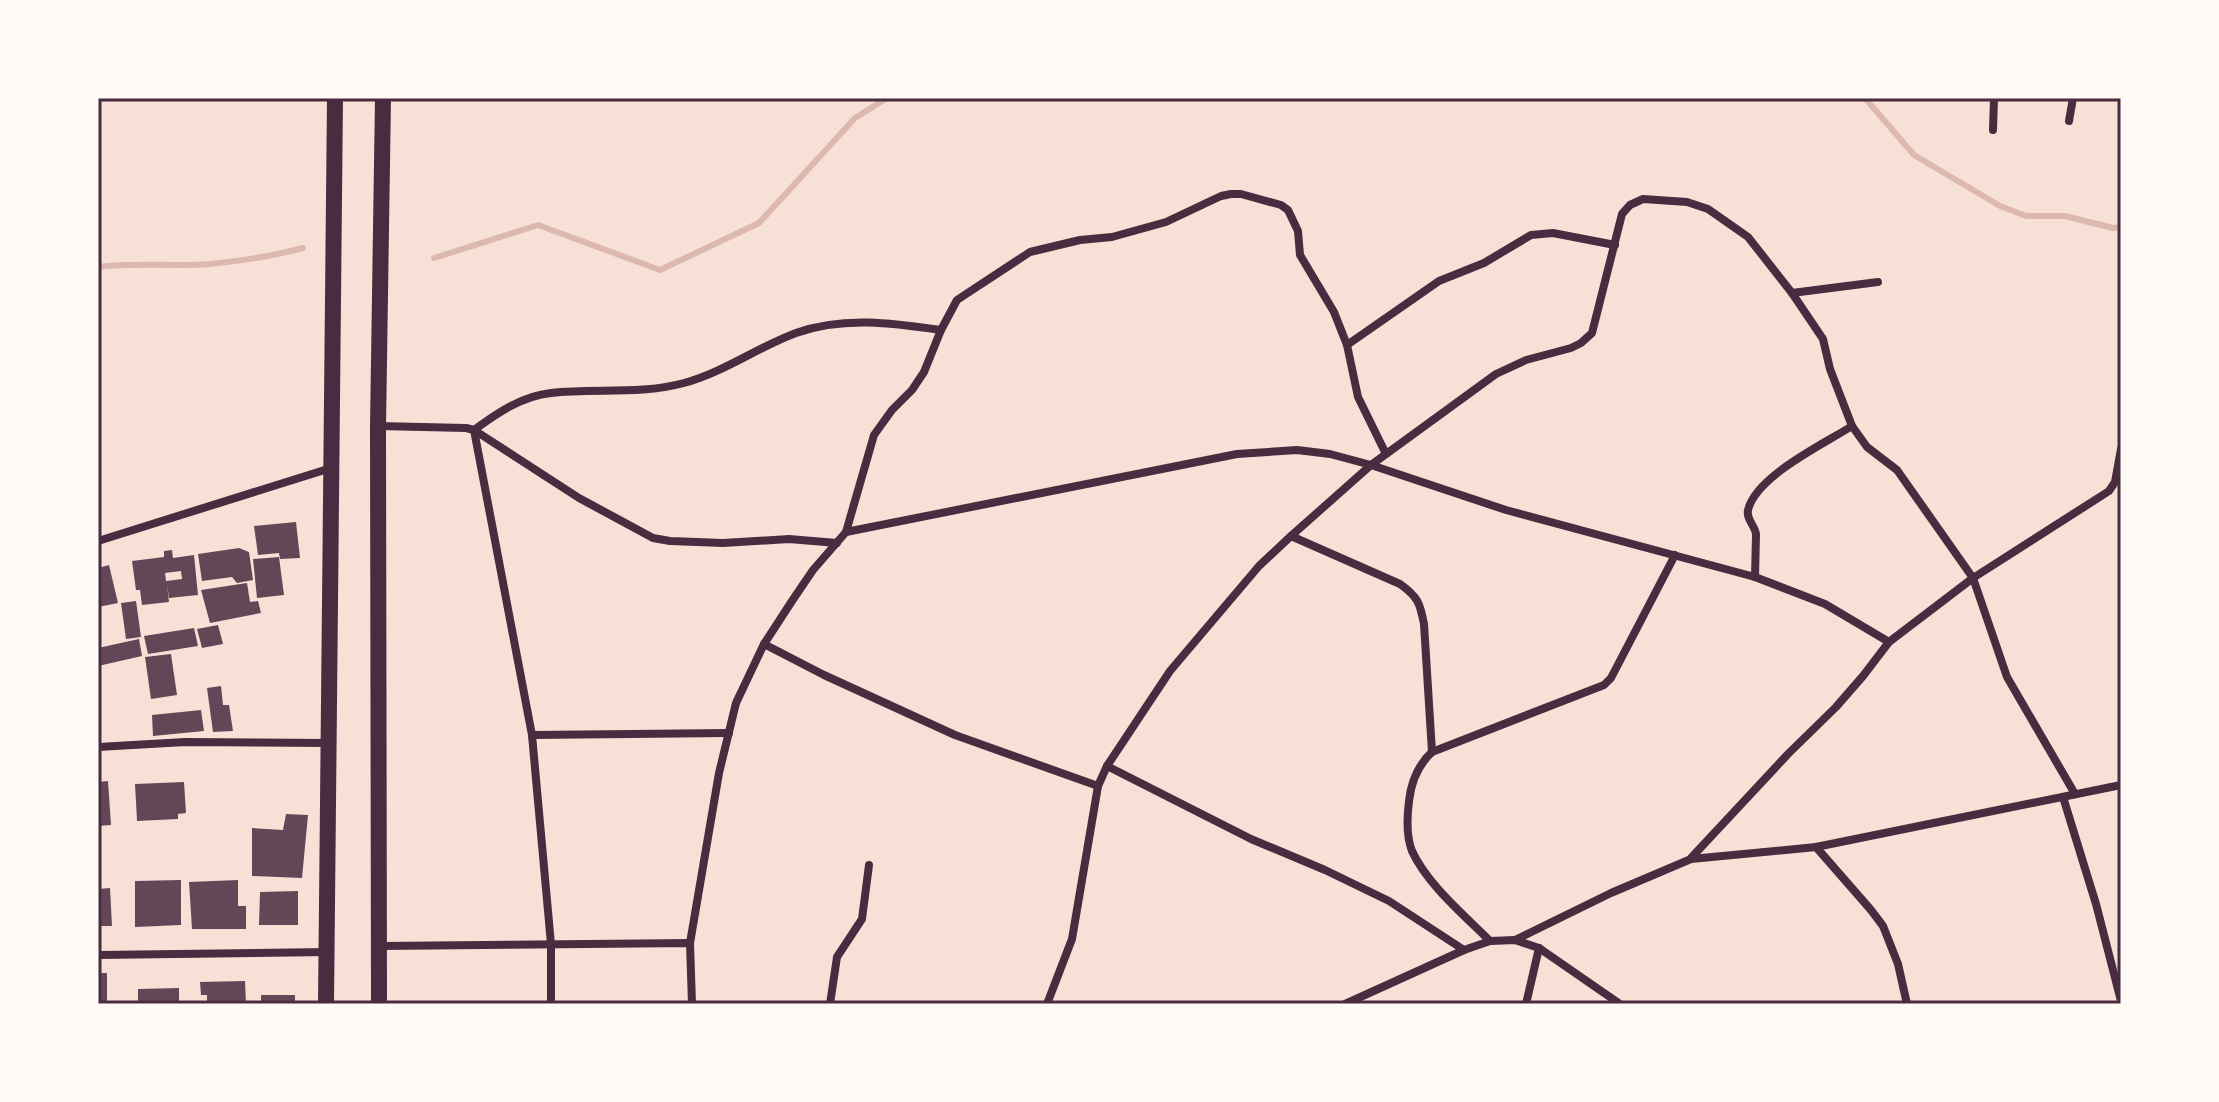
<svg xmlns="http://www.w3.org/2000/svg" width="2219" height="1102" font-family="Inter,sans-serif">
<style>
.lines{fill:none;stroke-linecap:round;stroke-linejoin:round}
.stream{stroke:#dcb8b0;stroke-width:6}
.building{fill:#644757;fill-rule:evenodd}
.minor{stroke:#4a2c40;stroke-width:8}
.secondary{stroke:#4a2c40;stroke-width:16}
.neatline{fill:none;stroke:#4a2c40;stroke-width:3}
</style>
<rect width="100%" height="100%" fill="#f7e1d7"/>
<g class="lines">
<g class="stream">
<path d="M1865,98L1914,155L2000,206L2026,216H2065L2113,228L2121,227"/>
<path d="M434,258L538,225L660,270L759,223L855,118L887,98"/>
<path d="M98,267C135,262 173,267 210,264C242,261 273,256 303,248"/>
</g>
</g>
<g class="building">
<path d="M296,522L300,558L280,559L279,553L258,555L254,526Z"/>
<path d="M239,548L249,552L253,580L237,583L232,577L202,581L198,554Z"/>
<path d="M172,550L173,558L194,555L198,595L169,598L167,584L169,602L142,605L140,590H136L132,561L164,557V551ZM181,571L182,579L166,581L165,573Z"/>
<path d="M279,557L284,595L257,598L253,559Z"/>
<path d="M109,565L118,603L98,607V568Z"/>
<path d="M247,583L250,602L258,601L261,613L210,623L201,590Z"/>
<path d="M136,601L141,637L126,639L121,603Z"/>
<path d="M218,625L223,644L202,648L197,629Z"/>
<path d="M194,628L198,646L148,654L144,636Z"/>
<path d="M139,639L142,656L98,666V648Z"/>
<path d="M171,654L177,695L151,699L145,657Z"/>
<path d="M221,686L223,705H229L233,731L213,732L207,688Z"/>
<path d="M201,710L204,731L153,736L152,715Z"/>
<path d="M108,781L111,825L98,826V782Z"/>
<path d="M184,782L186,813L178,814V819L137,821L135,784Z"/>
<path d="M286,814L308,815L302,878L252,876V828L283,830Z"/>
<path d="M181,880V925L135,927V881Z"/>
<path d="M238,880V906H246V929H192L189,882Z"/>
<path d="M110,888L112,926H98V889Z"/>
<path d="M298,891V925H259L260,892Z"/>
<rect x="98" y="973" width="9" height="31"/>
<path d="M245,981L246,1004H207V995H201L200,982Z"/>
<path d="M179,988V1004L138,1003V989Z"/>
<rect x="261" y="995" width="34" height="9"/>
</g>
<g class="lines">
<g class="minor">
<path d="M2069,121L2073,98"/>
<path d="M1993,130L1994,98"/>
<path d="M1792,293L1878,282"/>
<path d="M1347,345L1439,281L1484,263L1531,235L1553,233L1615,245"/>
<path d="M378,426L466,428L474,430L532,735L551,944V1004"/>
<path d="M846,532L874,435L892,410L912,390L924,372L941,330L957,300L1030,252L1080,240L1112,237L1166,222L1221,196L1231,194H1241L1281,205L1288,210L1298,231L1300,255L1334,312L1347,345L1358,397L1386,454"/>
<path d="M1291,536L1400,584C1418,597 1420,603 1424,624L1432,752"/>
<path d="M98,541L331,468"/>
<path d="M837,543L789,539L723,543L670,541L653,538L579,498L474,430C497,413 522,396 551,393C596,388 639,395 684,383C724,372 758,347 796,333C843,316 893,323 941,330"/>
<path d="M1755,577L1756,534C1755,526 1746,519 1748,510C1756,476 1824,444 1852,426"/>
<path d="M764,644L824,675L955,735L1098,786"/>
<path d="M532,735L729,733"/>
<path d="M98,747L185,742L328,743"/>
<path d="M1107,766L1251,839L1325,870L1389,901L1464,950"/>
<path d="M2063,797L2096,904L2121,1001"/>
<path d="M1816,847L1871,910L1883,926L1898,964L1907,1004"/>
<path d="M1691,858L1788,754L1836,707L1863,676L1889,642L1973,578L2109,491L2115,482L2121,449"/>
<path d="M1515,940L1611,893L1691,859L1816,847L2121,785"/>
<path d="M1490,941C1464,915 1427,884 1412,851C1406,836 1407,817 1409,801C1411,783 1418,765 1432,752L1604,685L1611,678L1675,555"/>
<path d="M690,943L719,773L736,703L764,644L792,601L813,570L846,532L1237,454L1297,450L1330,454L1371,465L1506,510L1755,577L1825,604L1889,642"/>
<path d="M380,946L690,943L692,1004"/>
<path d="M98,955L328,952"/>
<path d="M830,1004L837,957L862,919L869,865"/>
<path d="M1047,1004L1072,939L1098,786L1107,766L1170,671L1259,566L1291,536L1371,465L1496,374L1526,360L1571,348L1581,343L1592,333L1622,214L1630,205L1643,199L1687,202L1708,209L1748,237L1792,293L1823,339L1830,369L1852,426L1867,447L1897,470L1973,578L2007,677L2075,794"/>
<path d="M1345,1004L1464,950L1490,941L1515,940L1539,948L1620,1004"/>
<path d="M1526,1004L1539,948"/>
</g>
<g class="secondary">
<path d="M326,1004L335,98"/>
<path d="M379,1004L378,426L383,98"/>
</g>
</g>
<rect width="2219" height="1102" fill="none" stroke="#fffaf5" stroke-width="200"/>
<rect x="100" y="100" width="2019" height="902" class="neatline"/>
</svg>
